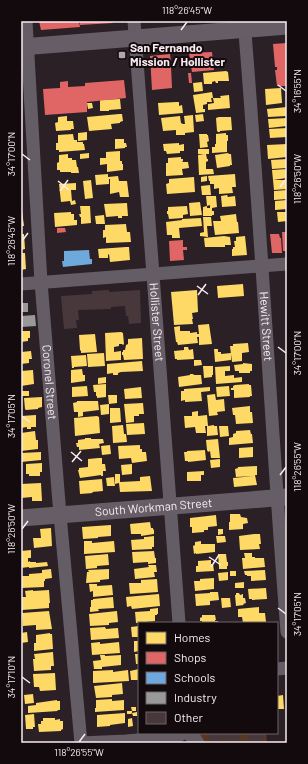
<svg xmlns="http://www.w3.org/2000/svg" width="308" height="764" font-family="Barlow,sans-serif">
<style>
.green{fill:#573827}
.homes{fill:#ffd966}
.shops{fill:#e06666}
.schools{fill:#6fa8dc}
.industry{fill:#999}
.building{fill:#49383b}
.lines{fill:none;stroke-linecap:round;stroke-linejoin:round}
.minor{stroke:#655d66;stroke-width:13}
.major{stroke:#675d66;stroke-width:17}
.ticks{fill:none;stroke:#faecf1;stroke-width:1.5}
.poi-dot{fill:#b2a5aa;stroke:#120a0d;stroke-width:1.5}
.labels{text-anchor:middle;stroke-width:4;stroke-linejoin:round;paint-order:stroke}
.poi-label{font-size:12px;font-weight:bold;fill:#faecf1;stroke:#120a0d;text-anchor:start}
.street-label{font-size:12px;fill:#faecf1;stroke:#120a0d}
.neatline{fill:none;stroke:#faecf1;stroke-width:1.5}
.ticks-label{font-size:10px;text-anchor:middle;fill:#faecf1}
</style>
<rect width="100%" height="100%" fill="#2b2025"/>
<path class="green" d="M195,733H266L267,742L287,741V743H189Z"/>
<g class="homes">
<path d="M226,71L228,72L229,81H218V83H216L215,81L212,82V84H204L203,73Z"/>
<path d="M202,82L203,91L194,92L193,83Z"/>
<path d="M281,88L282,103L266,105L265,89Z"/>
<path d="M212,92L213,98H211L212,102H207V104L203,105V109H205V112L196,113L193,95Z"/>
<path d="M229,95L230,108L208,110V104L214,103L213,98H221L220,96Z"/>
<path d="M120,99L121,109L109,110V111H100V100Z"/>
<path d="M176,102H179V106L182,105L183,113L159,115L158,103Z"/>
<path d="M87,103H92L93,108L88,109Z"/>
<path d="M287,107V116L268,117L267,109Z"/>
<path d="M119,114H122L123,121L120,122V123L111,124L112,129L89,131L87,117Z"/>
<path d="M203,114L204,121L196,122L195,115Z"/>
<path d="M193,115L194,132L185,133V135H176V130L163,131L161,118L180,116L181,123L183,124H185L184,116Z"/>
<path d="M67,116V121H73L74,129H71V130L56,131L55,123L58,122V117Z"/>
<path d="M219,117H231L232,130L220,131V132H218L217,131L216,118Z"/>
<path d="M287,118V126L269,128L268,119Z"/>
<path d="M287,128V137L270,138L269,129Z"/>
<path d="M87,132V140L78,141V133Z"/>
<path d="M226,133V135H228V141H227V152L212,153V147H215V144H216V134Z"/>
<path d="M73,134L74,140H77V142H83V144H84L85,150L59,152V150H56V143H58V135Z"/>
<path d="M199,134H207V135H208L209,141L207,142L208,147L200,148Z"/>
<path d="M115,139H124V143H126L127,147H125V148L115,149Z"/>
<path d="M179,143V145L184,144V151H180V153L167,154L166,151H164L163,144Z"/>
<path d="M287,144V157L268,159L267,145Z"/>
<path d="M198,149H209V154H206L207,159H208V161L206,162V169H213L214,174L199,175L198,155L204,154H198Z"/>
<path d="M120,151V161H122V164H123V170L107,172V164L100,165V158H106V152Z"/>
<path d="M89,153V158L80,159V154Z"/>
<path d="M228,153L229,154H231L232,165H230V166L217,168L215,155Z"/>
<path d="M68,154V158H72V160H76L77,167H78L79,173H71V172H60V170H57V163L59,162V155Z"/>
<path d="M181,157V159H183V161L182,162H188L189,168L182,169L183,175L166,176V163H168V158Z"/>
<path d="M287,159V168L272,169L271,160Z"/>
<path d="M287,169V178L273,180L272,170Z"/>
<path d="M108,174V177L118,176L119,181H127L129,197H120L119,192L110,194V179H109V184L96,185L95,175Z"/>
<path d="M235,174L236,187H232L233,193L219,194V188L214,189V184H210V181H209L208,176Z"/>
<path d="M207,176V181L201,182V177Z"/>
<path d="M194,177L195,192L167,194L166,184L169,183V179Z"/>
<path d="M91,180L93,198L85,199L83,181Z"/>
<path d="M273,180H287V189L274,190Z"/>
<path d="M76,183V190H71L72,201L75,200L76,204L71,205L70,201L61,202L59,184Z"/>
<path d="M210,185L211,195H202L201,186Z"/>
<path d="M287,190V199L274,200V191Z"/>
<path d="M227,195L228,197L235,196L236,206L222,207L221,196Z"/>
<path d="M206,196H216L217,207L212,208V211H214V215H212V216H203V207L207,206V208H210V205L207,206Z"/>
<path d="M287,200V209L275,210V201Z"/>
<path d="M200,202L202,215L190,216L189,203Z"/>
<path d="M127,203L128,216H122V218H118V216L106,217L104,204Z"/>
<path d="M80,206H90L91,223L81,224V217H80L79,214H81Z"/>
<path d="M187,206L188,214L183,215V218L169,219L168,214H167V211H168V207Z"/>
<path d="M21,211H22L24,226H21Z"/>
<path d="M71,212V214H74V220H77V225L55,227L54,213Z"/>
<path d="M277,212H287V221L278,222Z"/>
<path d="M236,214L237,222H238L239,233L215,235L213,221H221L220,216Z"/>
<path d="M104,215L105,224H96L95,216Z"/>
<path d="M203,217H211L212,226H207L208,237L200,236V233L204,232Z"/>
<path d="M201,218L202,226L179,228L180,238H172V235H167L166,222L182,220V219Z"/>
<path d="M126,224L127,232H130L131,242L106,243V237L103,238V230H105V225Z"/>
<path d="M21,234H24L25,249L21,250Z"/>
<path d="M224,236L230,237L231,245H225V247H205L204,238Z"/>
<path d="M245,236L247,255L232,256V249H233V247H235L234,241H236V237Z"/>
<path d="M127,247H129L130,260L110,262L109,254L108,255V258H99L98,249L126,247Z"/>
<path d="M21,253H25L26,269L21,270Z"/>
<path d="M243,284L244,296L218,298L217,286Z"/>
<path d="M197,290L198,312L192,313L193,319H192L193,324L174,325L171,292Z"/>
<path d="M209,324L212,344L199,345V337H197L198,343L178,345L177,342H176L174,327L180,326V331H190V333L197,332V334H199L198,325Z"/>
<path d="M21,331H30V338H28V341L21,342Z"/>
<path d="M121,332L123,333L124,344L123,345L122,344H119V346L114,347V352L121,351V360L106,361L105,333Z"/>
<path d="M95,334L97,352L81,353V351L80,350L79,335Z"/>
<path d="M142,338L143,359L124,360L123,355H122V352H123V350H125L126,345L128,344V339Z"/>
<path d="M248,343L249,352L242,353V361L232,362L230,346H233V344Z"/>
<path d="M184,347H188L189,350L193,349L194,359L177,360V359H175L174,351L184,350Z"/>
<path d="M214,349H218V352H221V354L231,353V360L215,362Z"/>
<path d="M31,351L32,359H29V363L21,364V352Z"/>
<path d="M104,353L105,366L88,367L87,354Z"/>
<path d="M86,355L87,366L74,367V368H72L71,356Z"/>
<path d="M194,360H201L202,365L194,366Z"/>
<path d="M142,361L143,371L121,372L118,373V375H113V373L107,374V364Z"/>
<path d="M243,363L252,364V371H250V373H239V371H235L234,365L243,364Z"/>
<path d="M203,366H213V375H212V377L204,378Z"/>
<path d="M230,366V371H225V376L234,375V378L242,377V382L216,384L215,367Z"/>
<path d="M82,369L83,375H85V381L71,383V370Z"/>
<path d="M33,370L34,384L21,386V371Z"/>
<path d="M190,374H193L194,375H201L202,384L179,387L178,377L190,375Z"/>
<path d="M106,377V383L98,384V378Z"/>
<path d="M106,384V397L97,398V396H96V392H94L93,385Z"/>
<path d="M249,384V385H251L252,396H250V397L234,398V390H231V388H233V386L235,385Z"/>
<path d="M87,386L88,396L72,397V387Z"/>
<path d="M229,386L230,396L217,397L216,387Z"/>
<path d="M141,387L142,398L125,399L124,389Z"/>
<path d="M210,387V391L201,392L202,401L185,402V400L181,401V391H184V389Z"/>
<rect x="21" y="391" width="8" height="5"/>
<path d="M215,394L216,400L224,399L225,411L217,412L218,415L209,416L207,395Z"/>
<path d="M108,395H117V403L109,404Z"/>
<path d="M42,397V407L38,408V409L26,410L25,409L24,398Z"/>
<path d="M77,401H98L99,410L83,412V416L78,417V412H74L73,403L77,402Z"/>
<path d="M143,403L144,414H139V416H134V422L126,423L124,404Z"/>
<path d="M109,404V414L101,415L100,405Z"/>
<path d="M250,406V412H252L253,423L236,424L235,415H233L232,408Z"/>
<path d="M110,408H120L121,422L110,423Z"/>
<path d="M198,411V416L207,415L208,426L214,425V426H217L218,435L207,436V426H205L206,433H196L195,427L185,428L184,416H192V412Z"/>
<path d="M36,415V427H31V429H27V427L21,428V416Z"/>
<path d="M97,416L99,417L100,433L75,436L74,418Z"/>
<path d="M144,423L145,434L127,435L126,424Z"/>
<path d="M123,425L124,434H126L127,442L113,443L112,426Z"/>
<path d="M219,426H228L229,436L220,437Z"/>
<path d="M250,430L251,434H252L253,443L229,445V438L233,437V434L236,433V431Z"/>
<path d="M35,431L36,440H38V449L21,451V433Z"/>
<path d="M85,438H91V439H103L104,443L99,444L100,448L79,450V447H77L76,443H78V440L85,439Z"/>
<path d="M218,439L220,458H211L210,451L208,452L207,450L206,440Z"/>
<path d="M110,445L111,454L102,455L101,446Z"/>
<path d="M140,445V449H142V452H146L147,461L132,463L131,458L119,459L118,446Z"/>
<path d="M253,447V457L239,458V448Z"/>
<path d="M205,450L206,460L188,462V461H185L184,452H187V451Z"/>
<path d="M41,452V460L21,462V453Z"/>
<path d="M99,458H102V464H105L106,471H103V476H101V475L80,478L78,470H79V468L88,467V459Z"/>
<path d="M220,459V467L211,468L210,460Z"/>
<path d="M42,463V472H40V476H29V474H26V464Z"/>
<path d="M132,464V474L122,475L121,465Z"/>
<path d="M257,466V475H255L257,485L234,487L233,478L254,476L236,477L235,469L238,468V467Z"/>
<path d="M204,471V475H201V481H187V472Z"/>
<path d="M115,474H120V482L140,481V477L150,476L152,491L120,492L119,483L115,484Z"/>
<path d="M114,477L115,486H107L106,478Z"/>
<path d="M102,479L103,491L92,492L93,493L80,494L79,481Z"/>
<path d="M41,483L42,501H32V497L21,498V484Z"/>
<path d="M230,514H240L241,517L247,518L248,523L243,524V529L229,530V522H230Z"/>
<path d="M216,515L217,526L208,527V530H204V532L192,533V527H190V518Z"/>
<path d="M150,522L151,528H153V530L154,529V534L141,536V534H131L130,524Z"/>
<path d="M111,525V536L98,537V538L83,539L82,527Z"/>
<path d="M51,528L52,546L34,548L33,538H41L40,529Z"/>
<path d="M218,529H223V534L218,535Z"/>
<path d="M254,534H260L261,544H259L260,549L240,550L239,536Z"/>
<path d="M154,536V547H152V549L132,550L131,540L144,539V537H146Z"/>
<path d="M216,536H225L226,542L217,543Z"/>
<path d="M84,541H92V543L114,541L115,552L84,554Z"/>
<path d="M201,541V544H215V552L196,554V553L194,554L193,546L195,545V542Z"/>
<path d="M31,550V558H28V562L30,561V562H36V563L47,562L48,566L29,568V567L21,568V551Z"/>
<path d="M154,551L155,558H156V563L148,564V562L133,563L132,552Z"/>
<path d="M244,553H252V557H255V558H264L265,567L243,569L242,558H245Z"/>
<path d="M108,554L109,565L97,566V568L86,569L85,556Z"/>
<path d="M218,554H226L227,562H228V566H227V569H219V567Z"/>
<path d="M211,560V564H213L214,571L196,572V566H198V561Z"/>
<path d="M148,565H156L157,572H154L155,577L135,579L134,569L149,567Z"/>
<path d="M51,569L52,578L45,579V581H44V587L21,588V576H29V574L42,573V570Z"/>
<path d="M109,569V579L100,580V582L86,583L87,572H89L88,570Z"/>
<path d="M265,570L266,580L251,581V576H247V575H245L244,571Z"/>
<rect x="230" y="571" width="6" height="5"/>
<path d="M228,572V580L219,581L218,573Z"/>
<path d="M214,578V589L195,591L194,581H200V579Z"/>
<path d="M157,579L158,592L130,594L129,583H141V580Z"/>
<path d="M244,582V588H235V583Z"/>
<path d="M89,584H97V586L112,585L113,595L93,597V591L90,592Z"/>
<path d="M266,588L267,599L252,600V599H249L248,589Z"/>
<path d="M33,590V591L49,590L50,603H49V608L22,610L21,597H26L25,591Z"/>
<path d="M210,592H218L219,600L210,601V605L196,606L195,594L210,593Z"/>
<path d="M236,593H239L240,595L243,594V598H245L246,603L243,604L244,605L236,606L235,595H236Z"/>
<path d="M159,594L160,606L132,609L131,606L127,607L126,597Z"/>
<path d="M113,597L114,608L98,609L99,611L90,612V607H91V600H93V599Z"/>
<path d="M221,598H230L231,607L222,608Z"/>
<path d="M259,607V613H265L266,622L243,623L242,617H238V609Z"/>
<path d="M158,608V614H157V615H155V621L136,623L135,612L150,611V609Z"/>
<path d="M49,611L52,629L36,630V625L23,626L22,613Z"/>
<path d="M117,611L118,622L109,623V625L90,626L89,614Z"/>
<path d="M202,615H215L216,620H215V621H218V623H202V621H200V618L202,617Z"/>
<path d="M139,626V637H132L131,627Z"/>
<path d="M105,627L106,629L118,628L119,638L91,640L90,628Z"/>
<path d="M27,632L28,642L21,643V633Z"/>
<path d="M50,633V634H52L53,649L34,651V643H36V635Z"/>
<path d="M134,641H139V651L134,652Z"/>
<path d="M100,642V644L119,642L120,653L92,655L91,643Z"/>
<path d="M53,652L54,666H51V670L34,671L33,659H35L34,654Z"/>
<path d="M135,654H139V664H136Z"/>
<path d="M100,655H105V656L121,655V665L102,667V669H94L93,661L101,660Z"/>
<path d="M139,669V680H131L130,671Z"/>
<path d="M113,670V672L128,670L129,681L93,683V671Z"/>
<path d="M55,673L56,690L40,691L39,687H34L33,674Z"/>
<path d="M122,683L123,694L112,695V697L96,698L94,686Z"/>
<path d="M33,694L34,703L25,704L24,695Z"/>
<path d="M283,695L284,709H277V696Z"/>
<path d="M112,699V701L124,700V710L95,712V708H96V700Z"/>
<path d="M57,700V701H60V710H57L58,711L28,713V706L36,705V703Z"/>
<path d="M131,707H136V711H132V713L137,712V716H133L132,713L131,714H127V711H132Z"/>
<path d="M125,713V723L110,725V726L97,727V715Z"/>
<path d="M34,714L35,727H33V729H26L25,715Z"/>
<path d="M43,718H55V720L60,719V721H63V729L61,730V731L39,732L38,724H41V721H43Z"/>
<path d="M132,718L133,726L128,727V719Z"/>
</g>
<g class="shops">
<path d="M39,21H79L80,27L41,30Z"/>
<path d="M80,21H112L113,23L80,25Z"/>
<path d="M287,43V86H277L275,70H277V67H275L273,44Z"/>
<path d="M212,52L214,70L192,72L189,53Z"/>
<path d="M170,54L171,63H172V66H171L172,88L152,90L150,56Z"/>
<path d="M188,73H191L192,83H189Z"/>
<path d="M124,80L126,98L87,102V112L45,115L43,89L60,88V82L68,81V87L85,86V83Z"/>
<path d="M57,228H65L66,232L57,233Z"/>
<path d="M282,232H287V251H283Z"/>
<path d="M270,234H279L280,238H281L282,253H272Z"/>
<path d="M183,240V247H187V250H183L184,260L170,261L169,241Z"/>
</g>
<path class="schools" d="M89,250L90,259H92V264L63,267L62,261H64V251Z"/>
<g class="industry">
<rect x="21" y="303" width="7" height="9"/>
<path d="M35,315L36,326L21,327V316Z"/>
</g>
<g class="building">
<path d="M109,290V292L140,290L141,323L129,324L128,316H126L125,306L111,307V309L78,310L79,320H76L77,328L64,329L61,296L92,294V291Z"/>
<path d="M209,733H239L240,743H224V739L220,740V741L209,742Z"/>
<rect x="248" y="733" width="16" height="10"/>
</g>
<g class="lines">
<g class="minor">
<path id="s1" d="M26,21L41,282L60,515L81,743"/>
<path id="s2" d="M134,21L179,623"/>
<path id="s3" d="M244,21C261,224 271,428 287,632"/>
<path d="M21,284L287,264"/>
<path d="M277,669L287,668"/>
<path d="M187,733L196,740L198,743"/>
<path d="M81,743L126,741L176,737L184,733"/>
</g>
<g class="major">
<path d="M21,47L287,26"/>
<path id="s4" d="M21,518L287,497"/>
</g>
</g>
<path class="ticks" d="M181,30L187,22M278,85L286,91M22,154L30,160M58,181L69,190M280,187L286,179M60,191L68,180M22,241L28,233M197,286L208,294M198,295L206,284M278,347L286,353M22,416L30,422M71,452L82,461M72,462L81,451M280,475L286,467M22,529L28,521M209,557L221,565M211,567L219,555M278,608L286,614M22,677L30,683M79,742L85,734"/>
<rect class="poi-dot" x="118" y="51" width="8" height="8" rx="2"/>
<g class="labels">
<g class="poi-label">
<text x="130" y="52">San Fernando<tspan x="130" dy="14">Mission / Hollister</tspan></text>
</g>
<g class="street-label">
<text dy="4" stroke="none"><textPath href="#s2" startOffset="302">Hollister Street</textPath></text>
<text dy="4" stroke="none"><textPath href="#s3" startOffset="306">Hewitt Street</textPath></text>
<text dy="4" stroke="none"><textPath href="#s1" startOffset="362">Coronel Street</textPath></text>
<text dy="4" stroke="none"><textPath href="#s4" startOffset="133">South Workman Street</textPath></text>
</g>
</g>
<rect width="308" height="764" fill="none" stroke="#120a0d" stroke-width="44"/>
<rect x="138" y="622" width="140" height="112" fill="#120a0d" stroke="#6f6468"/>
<rect x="146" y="632" width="20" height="12" fill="#ffd966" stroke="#6f6468"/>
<text x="174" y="642" font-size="12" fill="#faecf1">Homes</text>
<rect x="146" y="652" width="20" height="12" fill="#e06666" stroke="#6f6468"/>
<text x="174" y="662" font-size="12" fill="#faecf1">Shops</text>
<rect x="146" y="672" width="20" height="12" fill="#6fa8dc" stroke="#6f6468"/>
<text x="174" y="682" font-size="12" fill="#faecf1">Schools</text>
<rect x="146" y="692" width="20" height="12" fill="#999999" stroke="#6f6468"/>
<text x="174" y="702" font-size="12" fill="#faecf1">Industry</text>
<rect x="146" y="712" width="20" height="12" fill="#49383b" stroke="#6f6468"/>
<text x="174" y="722" font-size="12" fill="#faecf1">Other</text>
<rect x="22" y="22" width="264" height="720" class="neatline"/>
<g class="ticks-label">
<text x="187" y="14">118°26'45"W</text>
<text transform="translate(297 91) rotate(-90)" y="4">34°16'55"N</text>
<text transform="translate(11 154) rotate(-90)" y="4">34°17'00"N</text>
<text transform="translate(297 179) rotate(-90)" y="4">118°26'50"W</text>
<text transform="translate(11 241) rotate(-90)" y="4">118°26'45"W</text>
<text transform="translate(297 353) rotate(-90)" y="4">34°17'00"N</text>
<text transform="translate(11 416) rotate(-90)" y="4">34°17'05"N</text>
<text transform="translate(297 467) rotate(-90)" y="4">118°26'55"W</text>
<text transform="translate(11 529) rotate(-90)" y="4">118°26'50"W</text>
<text transform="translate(297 614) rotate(-90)" y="4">34°17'05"N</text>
<text transform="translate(11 677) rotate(-90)" y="4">34°17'10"N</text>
<text x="79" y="756">118°26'55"W</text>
</g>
</svg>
